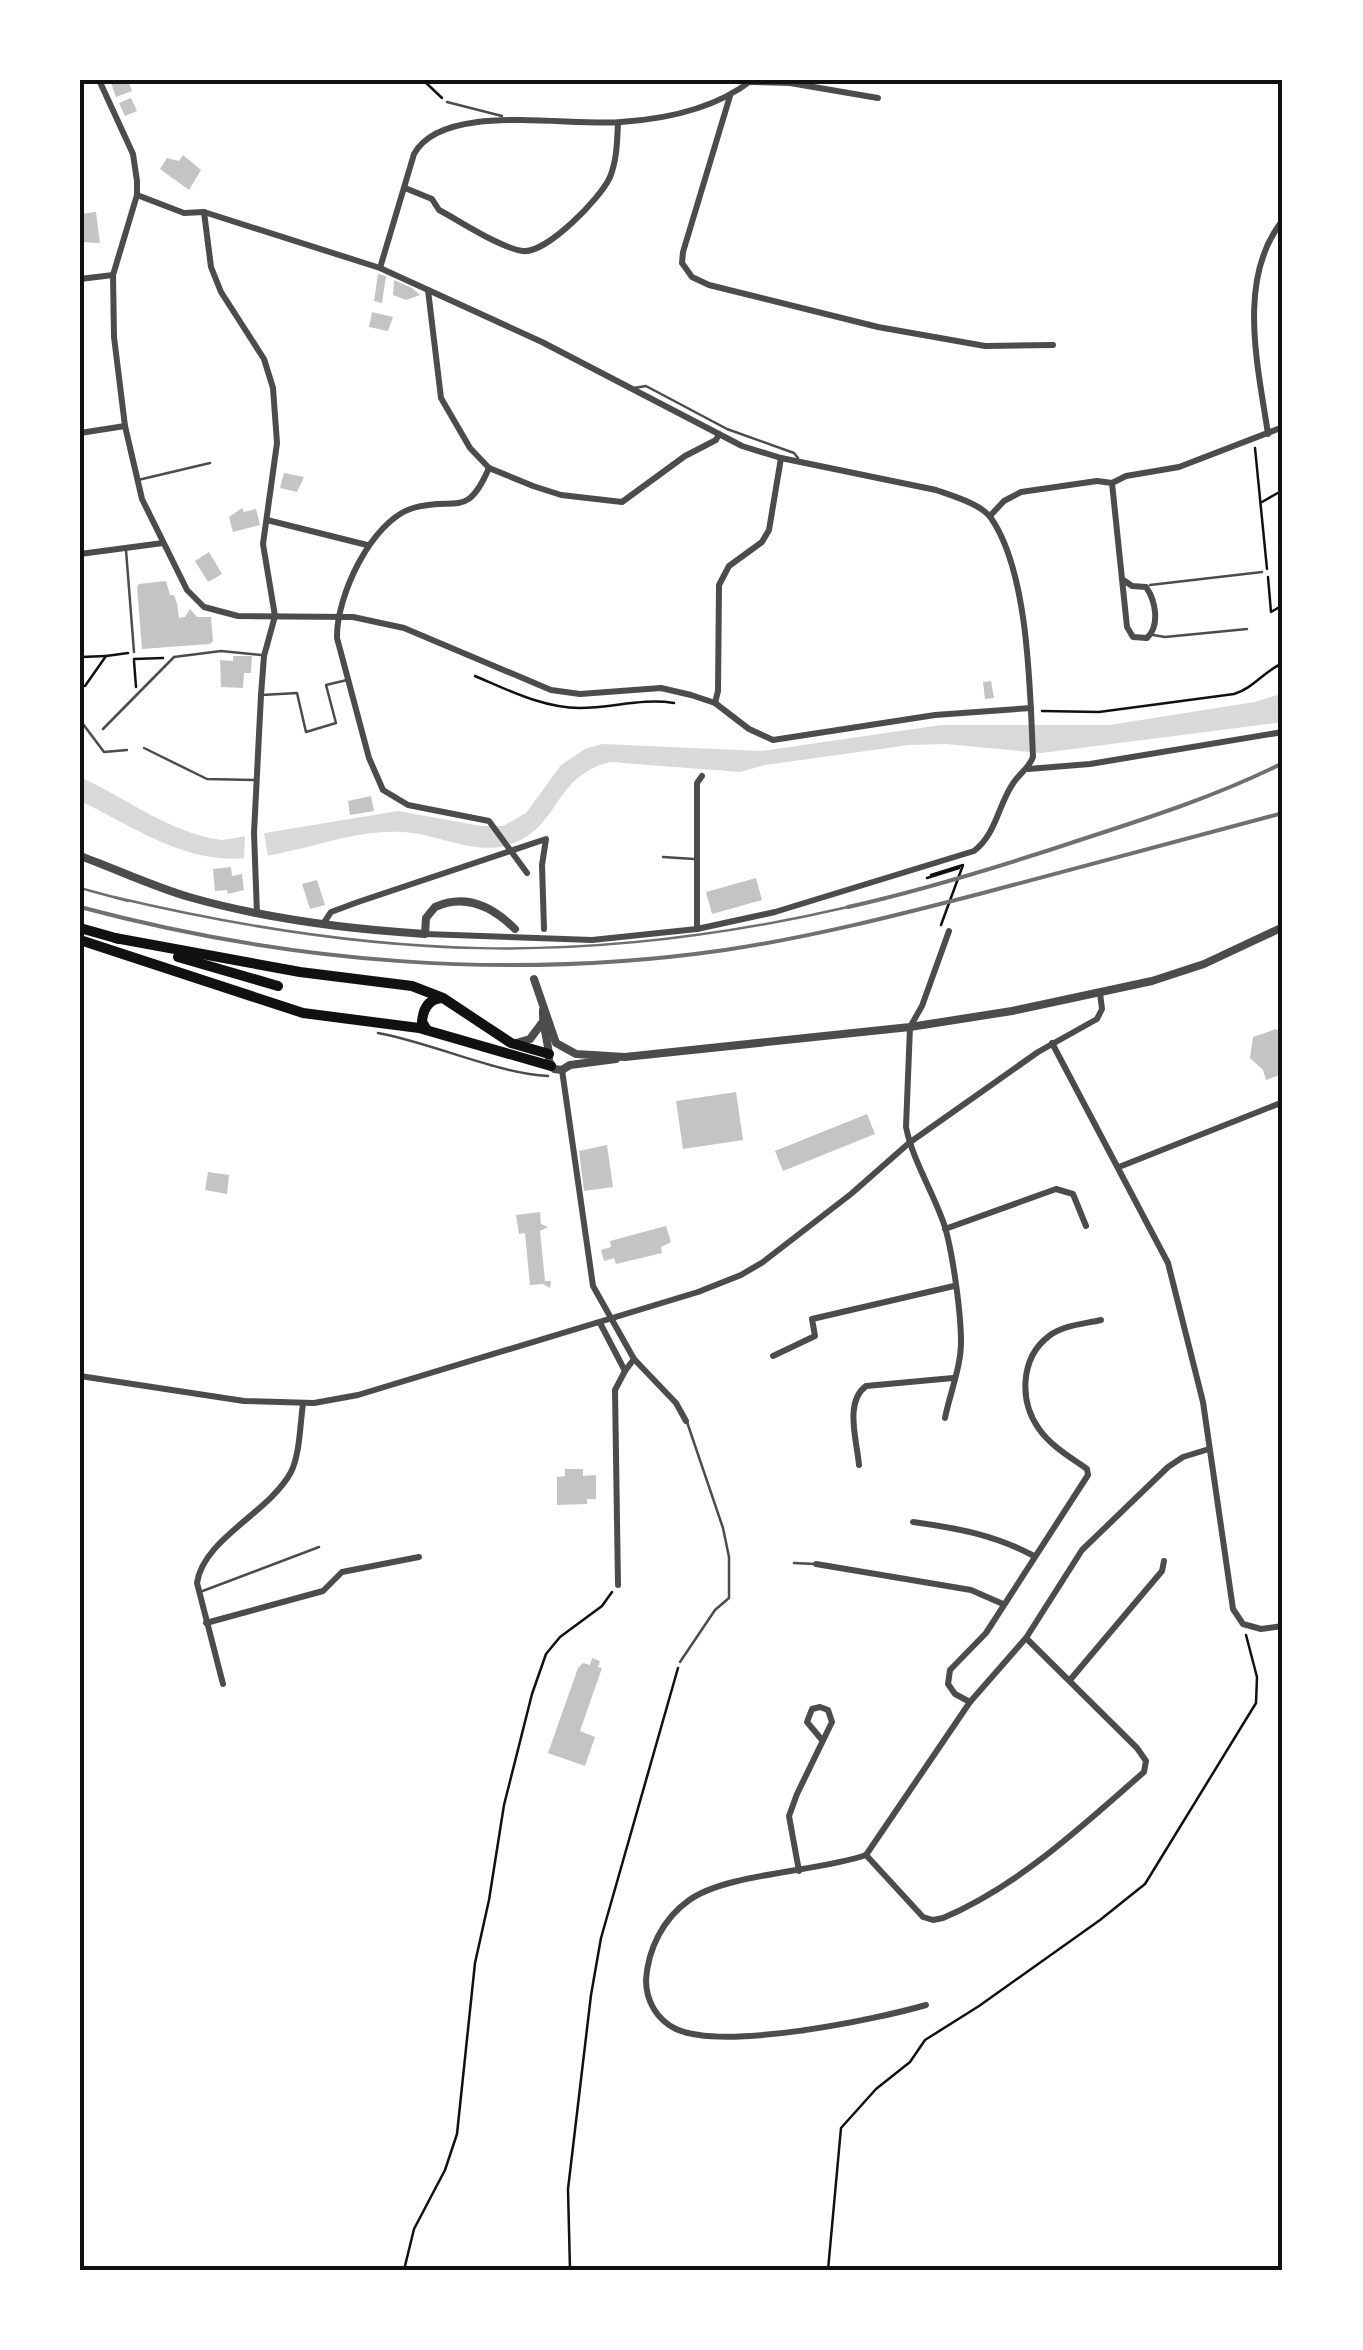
<svg xmlns="http://www.w3.org/2000/svg" width="1363" height="2350" font-family="Karla,sans-serif">
<style>
.water{fill:#d9d9d9}
.pier{fill:#fff}
.building{fill:#c4c4c4}
.lines{fill:none;stroke-linecap:round;stroke-linejoin:round}
.path{stroke:#111;stroke-width:2.5}
.service{stroke:#4c4c4c;stroke-width:2.5}
.minor{stroke:#4c4c4c;stroke-width:6}
.tertiary{stroke:#4c4c4c;stroke-width:8}
.trunk{stroke:#111;stroke-width:10}
.tram{stroke:#707070;stroke-width:2.5}
.rail{stroke:#707070;stroke-width:4}
.neatline{fill:none;stroke:#111;stroke-width:4}
</style>
<rect width="100%" height="100%" fill="#fff"/>
<path class="water" d="M1283,693V722L1041,753L946,744L909,745L765,765L740,772L610,762C554,776 560,825 514,843C476,858 439,833 401,832C340,829 281,864 220,858C170,854 125,822 80,801V777C126,798 172,834 222,840L398,811L481,826H503L526,813L561,765L585,749L602,744L762,751L941,725H1109L1255,702Z"/>
<path class="pier" d="M264,833L268,857L244,861L245,836Z"/>
<g class="building">
<path d="M110,80H128L132,91L116,97Z"/>
<path d="M131,98L137,111L125,116L119,103Z"/>
<path d="M183,155L201,170L189,190L160,169L167,158L179,161Z"/>
<path d="M96,212L100,243L80,242V214Z"/>
<path d="M378,274L386,276L382,303L374,301Z"/>
<path d="M394,280L412,288L420,295L406,300L393,295Z"/>
<path d="M372,312L393,317L388,331L369,327Z"/>
<path d="M284,473L304,477L297,492L280,488Z"/>
<path d="M242,508L244,512L256,509L260,525L233,532L229,517Z"/>
<path d="M209,552L222,574L208,582L195,561Z"/>
<path d="M166,581L170,595H174L177,603L179,618L185,617L190,609L197,617H211L213,641L210,644L142,649L137,587L139,584Z"/>
<path d="M233,656H252L251,673H244L243,688L221,687L220,660L233,661Z"/>
<path d="M991,681L994,698L985,699L983,682Z"/>
<path d="M371,796L374,811L350,815L348,801Z"/>
<path d="M231,867L232,876L242,874L244,890L228,894L227,890L215,891L213,869Z"/>
<path d="M756,878L762,900L712,914L706,892Z"/>
<path d="M317,880L325,905L310,909L302,884Z"/>
<path d="M1276,1029L1283,1035V1074L1266,1080L1263,1070L1250,1058L1253,1037Z"/>
<path d="M736,1092L743,1140L683,1149L676,1101Z"/>
<path d="M867,1114L875,1134L783,1171L775,1151Z"/>
<path d="M607,1145L613,1187L584,1191L579,1151Z"/>
<path d="M208,1172L229,1175L227,1194L205,1190Z"/>
<path d="M540,1212L541,1224L548,1227L540,1231L545,1281H551L550,1288L543,1284L530,1285L525,1233L519,1234L516,1215Z"/>
<path d="M666,1226L671,1242L661,1247L662,1253L616,1264L614,1258L604,1261L601,1250L611,1247L610,1241Z"/>
<path d="M565,1469H583V1476L596,1475V1499H587V1504L557,1505V1477L565,1476Z"/>
<path d="M592,1658L600,1661L598,1667L602,1668L580,1731L595,1737L585,1766L548,1753L578,1668L583,1663L590,1665Z"/>
</g>
<g class="lines">
<g class="path">
<path d="M423,80L442,98"/>
<path d="M1255,448L1267,569"/>
<path d="M1262,502L1283,490"/>
<path d="M1268,577L1271,612L1283,605"/>
<path d="M80,649L82,657L106,656"/>
<path d="M134,659L163,658"/>
<path d="M134,661L136,687"/>
<path d="M475,676C508,690 543,708 580,708C612,708 642,698 674,703"/>
<path d="M85,686L106,656L128,653"/>
<path d="M1042,711L1099,712L1234,694C1254,688 1264,671 1283,663"/>
<path d="M931,875L963,865L941,925"/>
<path d="M927,878L959,868"/>
<path d="M404,2270L414,2229L445,2170L457,2134L475,1963L489,1900L504,1805L532,1694L546,1654L560,1637L602,1606L612,1592"/>
<path d="M570,2270L568,2189L591,1995L601,1938L678,1668"/>
<path d="M828,2270L841,2128L876,2089L910,2062L925,2040L979,2006L1100,1920L1145,1884L1256,1703L1257,1677L1246,1635"/>
</g>
<g class="service">
<path d="M447,102L502,116"/>
<path d="M634,388L646,386L727,429L794,453L798,458"/>
<path d="M138,480L210,463"/>
<path d="M126,550L134,652"/>
<path d="M1150,585L1262,572"/>
<path d="M1153,635L1165,637L1247,629"/>
<path d="M262,695L297,693L306,732L336,723L326,685L347,680"/>
<path d="M80,720L104,752L127,750"/>
<path d="M103,729L174,657L221,651L261,655"/>
<path d="M144,748L207,779L254,780"/>
<path d="M663,857L694,859"/>
<path d="M378,1033C433,1043 495,1073 548,1076"/>
<path d="M794,1563L815,1564"/>
<path d="M200,1592L319,1547"/>
<path d="M680,1662L715,1610L729,1598V1557L723,1528L687,1422"/>
</g>
<g class="minor">
<path d="M99,80L133,154L137,181V195L113,275L114,337L125,426L142,499L187,590L204,607L238,616L353,617L404,628L551,690L580,694L661,688L691,695L715,703L749,729L773,740L935,715L1031,708"/>
<path d="M750,82L790,83L878,98"/>
<path d="M730,96L683,252L682,263L692,277L709,285L878,327L985,346L1053,345"/>
<path d="M405,188L432,199L439,210C460,221 500,248 523,251C546,254 601,198 610,177C617,160 617,142 618,123"/>
<path d="M137,195L184,213L204,212L380,268L542,342L742,446L781,458L936,490C953,496 981,504 991,518C1029,573 1030,691 1033,757C1029,768 1021,772 1014,782C998,804 997,833 974,851L775,912L697,929L592,940L425,934"/>
<path d="M204,212L211,267L221,292L264,359L273,388L277,443L263,544L275,616L264,656L261,695L254,833L257,914"/>
<path d="M380,268L414,154C443,101 568,127 621,122C667,119 715,109 752,80"/>
<path d="M80,279L113,275"/>
<path d="M428,290L441,398L470,448L489,468L533,486L561,495L622,502L685,456L716,440L719,434"/>
<path d="M80,433L125,426"/>
<path d="M1268,434C1258,366 1236,278 1283,220"/>
<path d="M489,468C466,521 456,495 413,508C371,521 336,597 337,638L369,758L383,790L408,805L489,821L527,873"/>
<path d="M1112,483L1127,627L1133,637L1147,638C1160,626 1156,601 1146,587L1132,586L1122,579"/>
<path d="M990,516L1004,501L1021,492L1097,481L1112,483L1126,476L1179,467L1283,427"/>
<path d="M267,520L367,545"/>
<path d="M1281,547L1283,546"/>
<path d="M80,554L163,543"/>
<path d="M715,703L718,691L719,585L729,566L762,542L769,530L781,458"/>
<path d="M1028,769L1090,764L1283,732"/>
<path d="M323,924L331,912L358,902L546,839L542,865L544,929"/>
<path d="M697,929V783L702,776"/>
<path d="M1052,1043L1168,1263L1203,1402L1233,1609L1243,1624L1261,1629L1283,1626"/>
<path d="M562,1070L593,1286L634,1359L676,1403L686,1421"/>
<path d="M1119,1167L1283,1102"/>
<path d="M945,1229L1056,1189L1073,1194L1086,1226"/>
<path d="M600,1323L625,1371L634,1359"/>
<path d="M773,1356L815,1336L812,1319L954,1286"/>
<path d="M80,1376L244,1401L314,1403L358,1395L698,1292L741,1275L763,1262L851,1194L909,1143L1038,1052L1097,1019L1102,1009L1100,993"/>
<path d="M945,1418C950,1393 961,1367 961,1342C961,1313 953,1255 945,1227C934,1193 913,1162 906,1127L910,1027L922,1006L949,931"/>
<path d="M859,1465C857,1441 844,1402 866,1386L953,1378"/>
<path d="M913,1522C957,1528 995,1535 1034,1556"/>
<path d="M816,1564L971,1590L1003,1604"/>
<path d="M618,1585L615,1390L625,1371"/>
<path d="M206,1623L323,1591L342,1572L419,1557"/>
<path d="M1070,1680L1162,1571L1164,1561"/>
<path d="M223,1684L197,1583C203,1539 269,1513 291,1472C300,1454 300,1424 303,1404"/>
<path d="M970,1702L955,1694L948,1684L950,1670L986,1633L1088,1475L1087,1469C1070,1457 1051,1446 1039,1429C1019,1401 1020,1358 1049,1336C1063,1325 1084,1324 1101,1320"/>
<path d="M866,1855C818,1872 725,1873 688,1901C663,1919 648,1949 646,1980C646,2001 657,2020 676,2029C724,2051 874,2020 926,2005"/>
<path d="M866,1855L923,1917L933,1920L943,1918C1020,1885 1082,1826 1144,1772L1146,1761L1137,1748L1026,1638"/>
<path d="M866,1855L970,1702L1026,1638L1082,1550L1168,1467L1183,1457L1209,1449"/>
<path d="M799,1871L789,1816L797,1794L832,1722L828,1710L820,1707L812,1709L807,1722L822,1740"/>
</g>
<g class="tertiary">
<path d="M80,856C116,869 152,886 189,897C266,919 345,929 425,934L426,918L435,907C466,893 493,907 515,929"/>
<path d="M534,979L556,1043L576,1054L625,1057L910,1027L1012,1011L1152,981L1204,964L1283,927"/>
<path d="M543,1010C542,1028 550,1045 549,1061L554,1069L562,1070L570,1065L616,1059"/>
<path d="M516,1043L530,1039L542,1023"/>
</g>
<g class="trunk">
<path d="M80,928L119,939"/>
<path d="M115,938L300,972L412,986L443,998L511,1043L549,1054"/>
<path d="M80,940L303,1013L419,1028L551,1066"/>
<path d="M178,957L278,986"/>
<path d="M427,1030L422,1022C423,1009 428,999 442,998"/>
</g>
<g class="tram">
<path d="M80,888L128,901"/>
<path d="M114,897C375,959 585,968 848,907"/>
</g>
<g class="rail">
<path d="M80,907C290,963 509,981 725,950C812,937 898,915 983,893C1083,867 1183,840 1283,813"/>
<path d="M848,907C928,889 1005,865 1083,839C1151,817 1219,795 1283,763"/>
</g>
</g>
<rect width="1363" height="2350" fill="none" stroke="#ffffff" stroke-width="165"/>
<rect x="82" y="82" width="1198" height="2186" class="neatline"/>
</svg>
